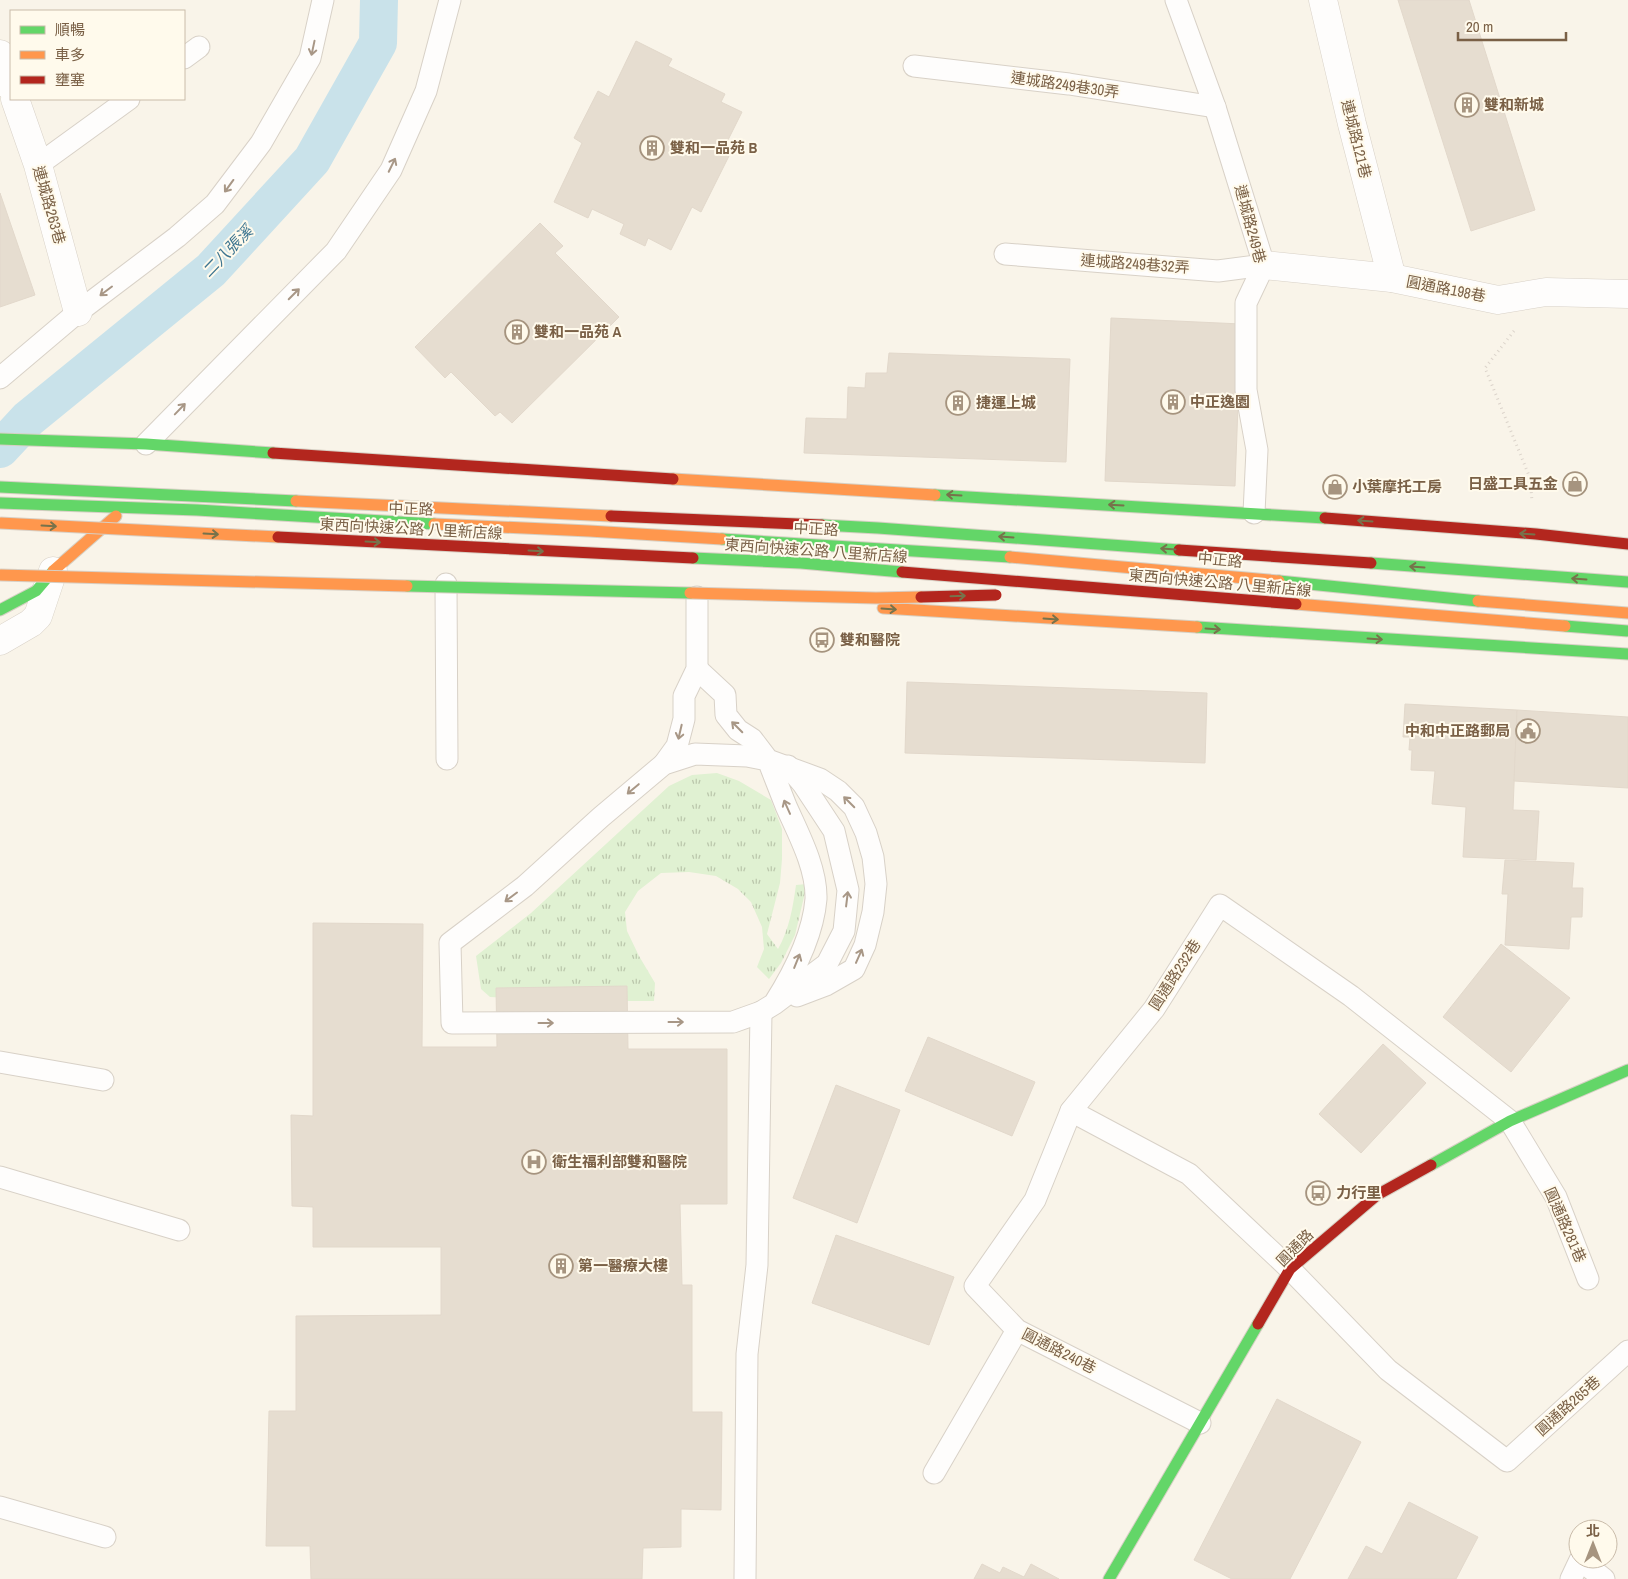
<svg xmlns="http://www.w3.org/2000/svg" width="1628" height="1579" font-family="'Archivo Narrow','Noto Sans TC',sans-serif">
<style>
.grass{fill:url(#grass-tufts)}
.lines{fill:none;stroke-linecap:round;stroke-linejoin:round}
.canal{stroke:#c9e2ea;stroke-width:38}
.building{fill:#e6ddd0;stroke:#e2d8cb}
.lane-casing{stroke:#d8d1c7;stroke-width:23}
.street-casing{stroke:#d8d1c7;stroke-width:29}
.fast-casing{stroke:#d6d0c4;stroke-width:13}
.slow-casing{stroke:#d6d0c4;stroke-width:13}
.jam-casing{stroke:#d6d0c4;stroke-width:13}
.path{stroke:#dcd4cb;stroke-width:3;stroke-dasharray:1 4;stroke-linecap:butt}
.lane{stroke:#fefdfc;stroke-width:21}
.street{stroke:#fefdfc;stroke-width:28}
.fast{stroke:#63d668;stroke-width:11}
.slow{stroke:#ff974d;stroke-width:11}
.jam{stroke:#b3261e;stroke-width:11}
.fast-bridge-casing{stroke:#d8cfc4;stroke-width:13;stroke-linecap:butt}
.slow-bridge-casing{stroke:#d8cfc4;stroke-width:13;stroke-linecap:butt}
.jam-bridge-casing{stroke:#d8cfc4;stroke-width:13;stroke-linecap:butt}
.fast-bridge{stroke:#63d668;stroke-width:11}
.slow-bridge{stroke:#ff974d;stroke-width:11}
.jam-bridge{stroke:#b3261e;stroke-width:11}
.oneway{stroke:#a89786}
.oneway2{stroke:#77724b}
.labels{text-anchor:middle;stroke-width:4;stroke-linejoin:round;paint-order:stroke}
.street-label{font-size:15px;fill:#7a6046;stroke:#fffaec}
.poi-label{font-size:15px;font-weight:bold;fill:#7a6046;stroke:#fffaec;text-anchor:start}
.water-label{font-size:16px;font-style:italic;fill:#3d7590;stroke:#fffaec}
</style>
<defs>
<pattern id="grass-tufts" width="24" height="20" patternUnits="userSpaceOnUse" patternTransform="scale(1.25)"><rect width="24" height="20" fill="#e0f1d2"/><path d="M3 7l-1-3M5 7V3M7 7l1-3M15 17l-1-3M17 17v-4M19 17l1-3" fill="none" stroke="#bbc7ac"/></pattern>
</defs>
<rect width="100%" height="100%" fill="#f9f4e9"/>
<path class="grass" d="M717,773L739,781L771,800L782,829V859L780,883L767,934L778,949C789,930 793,907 796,885L807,884L795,935L781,963L769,979L757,967L764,949L762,927L751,902L738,889L716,876L689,872L661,873L638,891L625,912L627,931L639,956L655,983L654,1001H572L490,997L481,989L476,956L531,913L669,786L692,775Z"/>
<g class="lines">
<path class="canal" d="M0,449L28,419L211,270L312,160L378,43L379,0"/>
</g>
<g class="building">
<path d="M1398,0H1469L1535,210L1471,231Z"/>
<path d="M636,41L672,59L668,66L725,94L721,102L742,112L722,152L729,156L701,212L692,207L671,250L648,238L645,246L620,234L624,224L592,209L588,218L554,202L582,143L574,138L598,91L609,97Z"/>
<path d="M0,193L35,295L0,307Z"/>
<path d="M540,223L563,246L555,253L619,317L512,423L500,412L495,416L451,372L445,378L415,347Z"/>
<path d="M1111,318L1241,324L1235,486L1105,481Z"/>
<path d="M889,353L1070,359L1066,462L804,453L806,418L847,419L848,387L865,388L866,373H887Z"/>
<path d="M907,682L1207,693L1205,763L905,753Z"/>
<path d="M1405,704L1517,710L1513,810L1539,811L1536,860L1463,857L1466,807L1432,804L1435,771L1411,770L1412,750H1409L1410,737H1403Z"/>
<path d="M1517,710L1628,717V788L1514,781Z"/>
<path d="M1505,860L1574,863L1572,888H1583L1582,917H1571L1569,949L1505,945L1508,894H1502Z"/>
<path d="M313,923L423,924L422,1047H497L496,988L627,986L628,1049H727V1204H680L682,1285H692V1412H722L721,1510L681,1509V1547L643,1548L642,1579H311L310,1546H266L269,1411H296V1316L441,1315V1247H313V1207L292,1206L291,1115L313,1116Z"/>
<path d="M1501,944L1570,998L1511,1072L1443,1017Z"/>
<path d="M928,1037L1035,1082L1012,1136L905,1091Z"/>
<path d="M1383,1044L1426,1083L1361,1153L1319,1114Z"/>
<path d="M836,1085L900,1110L857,1223L793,1198Z"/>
<path d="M836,1235L954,1277L929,1345L812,1303Z"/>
<path d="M1277,1399L1361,1442L1290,1579H1232L1194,1560Z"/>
<path d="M1409,1502L1478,1537L1456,1579H1348L1366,1546L1382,1554Z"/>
<path d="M982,1564L1000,1573L1003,1567L1024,1577L1031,1564L1059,1579H974Z"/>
</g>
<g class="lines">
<g class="lane-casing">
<g id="lane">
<path d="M1176,0L1215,107L1264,265L1246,303V390L1257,450L1254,513"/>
<path d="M184,58L199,47"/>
<path d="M914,66L1069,84L1215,107"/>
<path d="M38,165L129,99"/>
<path d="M1005,254L1218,271L1264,265"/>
<path d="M0,378L78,312L177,237L215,204L261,143L310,58L323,0"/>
<path d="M146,444L336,251L391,170L426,91L450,0"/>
<path d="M446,584L447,759"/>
<path d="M697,669L725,695L726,715L738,730L752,739L768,760L820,779L838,791L854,807L866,833L873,857L876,884L873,912L865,945L854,969L826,985L797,996"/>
<path d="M664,764L677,746L684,719V696L697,669V597"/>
<path d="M774,1004C793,974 813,936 816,899C817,868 798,833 786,806C780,791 774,775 768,760L747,756L695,754L664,764L601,817L525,886L450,943L452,1023L733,1022L761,1012L774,1004L827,964L844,931L848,890L834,831L803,784L788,766"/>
<path d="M0,1062L103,1080"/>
<path d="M1071,1111L1189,1174L1290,1269L1388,1370L1507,1461L1628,1351"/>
<path d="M0,1177L179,1230"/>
<path d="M1200,1423L1017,1330L975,1286L1035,1200L1071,1111L1154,1009L1220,905L1351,996L1510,1121L1556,1197L1588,1279"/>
<path d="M934,1473L1017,1330"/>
<path d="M0,1507L105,1537"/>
<path d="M745,1579L747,1354L757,1265L761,1012"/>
<path d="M1571,1579L1580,1560L1604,1579"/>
</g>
</g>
<g class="street-casing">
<g id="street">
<path d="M1323,0L1352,124L1392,278"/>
<path d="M0,54L11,87"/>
<path d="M15,99L38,165L78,312"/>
<path d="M1264,265L1392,278L1498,300L1546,292L1628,294"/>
<path d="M0,641L31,623L38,616L53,571"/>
</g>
</g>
<g class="fast-casing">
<g id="fast">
<path d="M0,439L146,444L273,453"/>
<path d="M0,487L296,501"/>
<path d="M935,495L1325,518"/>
<path d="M0,503L197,510L434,524"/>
<path d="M822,525L878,528L1179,550"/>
<path d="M722,539L1010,557"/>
<path d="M1371,563L1628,582"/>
<path d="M1279,581L1478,601"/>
<path d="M0,610L36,591L53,571"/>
<path d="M1197,627L1628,654"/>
<path d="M1431,1165L1510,1121L1628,1070"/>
<path d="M1109,1579L1258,1324"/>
</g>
</g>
<g class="slow-casing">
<g id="slow">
<path d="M673,479L935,495"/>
<path d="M296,501L611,516"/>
<path d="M434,524L589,531L722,539"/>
<path d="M1010,557L1279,581"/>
<path d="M53,571L116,516"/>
<path d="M1478,601L1628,613"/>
<path d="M883,608L1197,627"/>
</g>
</g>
<g class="jam-casing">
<g id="jam">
<path d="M273,453L673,479"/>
<path d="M611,516L822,525"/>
<path d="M1325,518L1536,534L1628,544"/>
<path d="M1179,550L1371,563"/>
<path d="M1258,1324L1290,1269L1377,1195L1431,1165"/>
</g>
</g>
<path class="path" d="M1514,331L1485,368L1530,478L1532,501"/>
<use href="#lane" class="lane"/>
<use href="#street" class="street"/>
<use href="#fast" class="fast"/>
<use href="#slow" class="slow"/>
<use href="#jam" class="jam"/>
<g class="fast-bridge-casing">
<g id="fast-bridge">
<path d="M693,558L801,563L902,572"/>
<path d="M407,586L690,593"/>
<path d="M1565,626L1628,631"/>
</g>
</g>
<g class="slow-bridge-casing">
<g id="slow-bridge">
<path d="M0,523L278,537"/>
<path d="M0,575L407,586"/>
<path d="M690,593L876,598L921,597"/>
<path d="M1296,604L1565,626"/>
</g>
</g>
<g class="jam-bridge-casing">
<g id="jam-bridge">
<path d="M278,537L693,558"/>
<path d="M902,572L1296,604"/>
<path d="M921,597L996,595"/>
</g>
</g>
<use href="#fast-bridge" class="fast-bridge"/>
<use href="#slow-bridge" class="slow-bridge"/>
<use href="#jam-bridge" class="jam-bridge"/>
</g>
<defs><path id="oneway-shaft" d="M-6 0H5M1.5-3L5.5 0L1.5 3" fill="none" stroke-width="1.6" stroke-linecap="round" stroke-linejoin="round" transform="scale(1.25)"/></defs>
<g class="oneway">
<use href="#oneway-shaft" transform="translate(313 48) rotate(102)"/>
<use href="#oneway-shaft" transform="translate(392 165) rotate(-64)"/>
<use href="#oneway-shaft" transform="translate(229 186) rotate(126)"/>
<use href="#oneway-shaft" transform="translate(106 291) rotate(143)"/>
<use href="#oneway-shaft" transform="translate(294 294) rotate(-45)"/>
<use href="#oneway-shaft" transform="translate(180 409) rotate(-46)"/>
<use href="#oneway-shaft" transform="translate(737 727) rotate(-135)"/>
<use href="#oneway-shaft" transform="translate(680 732) rotate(103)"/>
<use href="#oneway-shaft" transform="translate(633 789) rotate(140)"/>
<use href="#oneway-shaft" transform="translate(849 802) rotate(-135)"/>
<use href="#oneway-shaft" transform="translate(787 807) rotate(-114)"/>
<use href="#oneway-shaft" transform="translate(511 897) rotate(143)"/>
<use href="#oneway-shaft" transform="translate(847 899) rotate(-83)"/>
<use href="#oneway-shaft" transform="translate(859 956) rotate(-66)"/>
<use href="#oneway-shaft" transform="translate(797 961) rotate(-68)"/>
<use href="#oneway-shaft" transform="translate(676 1022)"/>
<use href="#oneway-shaft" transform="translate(546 1023)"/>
</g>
<g class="oneway2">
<use href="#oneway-shaft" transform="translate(954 495) rotate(-177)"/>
<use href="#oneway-shaft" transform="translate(1116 505) rotate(-177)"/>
<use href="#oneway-shaft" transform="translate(1365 521) rotate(-176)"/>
<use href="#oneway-shaft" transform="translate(49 526) rotate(3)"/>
<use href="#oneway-shaft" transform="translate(211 534) rotate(3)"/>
<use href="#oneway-shaft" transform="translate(1527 534) rotate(-176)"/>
<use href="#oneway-shaft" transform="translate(1006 537) rotate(-176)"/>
<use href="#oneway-shaft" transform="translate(373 542) rotate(3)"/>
<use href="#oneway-shaft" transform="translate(1168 549) rotate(-176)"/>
<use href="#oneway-shaft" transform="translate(536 551) rotate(3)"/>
<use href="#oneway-shaft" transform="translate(1417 567) rotate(-176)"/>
<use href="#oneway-shaft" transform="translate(1579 579) rotate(-176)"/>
<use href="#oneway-shaft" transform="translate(958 596) rotate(-2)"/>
<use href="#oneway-shaft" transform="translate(889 609) rotate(4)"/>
<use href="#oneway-shaft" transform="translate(1051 619) rotate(4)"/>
<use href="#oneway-shaft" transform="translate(1213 629) rotate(4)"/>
<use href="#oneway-shaft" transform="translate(1375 639) rotate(4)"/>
</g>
<defs>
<g id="building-ring" transform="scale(1.25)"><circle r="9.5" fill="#fffaec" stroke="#a6947f" stroke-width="1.5"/><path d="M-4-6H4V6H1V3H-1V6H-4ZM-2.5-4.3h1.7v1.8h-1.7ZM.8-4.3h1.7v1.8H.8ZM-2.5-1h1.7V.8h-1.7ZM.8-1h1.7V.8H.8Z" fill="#a6947f"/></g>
<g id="shop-ring" transform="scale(1.25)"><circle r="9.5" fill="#fffaec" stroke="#a6947f" stroke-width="1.5"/><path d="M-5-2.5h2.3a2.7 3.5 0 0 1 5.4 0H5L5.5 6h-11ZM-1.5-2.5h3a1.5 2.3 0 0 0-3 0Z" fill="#a6947f"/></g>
<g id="bus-ring" transform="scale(1.25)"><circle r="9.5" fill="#fffaec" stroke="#a6947f" stroke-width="1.5"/><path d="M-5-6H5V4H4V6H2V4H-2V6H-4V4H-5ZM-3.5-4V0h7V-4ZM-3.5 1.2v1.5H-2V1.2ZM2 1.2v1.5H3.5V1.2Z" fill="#a6947f"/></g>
<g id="civic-ring" transform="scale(1.25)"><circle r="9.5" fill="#fffaec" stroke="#a6947f" stroke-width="1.5"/><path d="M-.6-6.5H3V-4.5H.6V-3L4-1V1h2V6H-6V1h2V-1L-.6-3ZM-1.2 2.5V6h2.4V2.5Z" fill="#a6947f"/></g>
<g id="hospital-ring" transform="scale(1.25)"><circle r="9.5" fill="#fffaec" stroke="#a6947f" stroke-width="1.5"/><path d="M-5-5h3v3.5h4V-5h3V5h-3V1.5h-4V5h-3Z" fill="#a6947f"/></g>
</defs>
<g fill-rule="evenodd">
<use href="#building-ring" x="1467" y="105"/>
<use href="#building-ring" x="652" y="148"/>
<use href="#building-ring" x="517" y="332"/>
<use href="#building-ring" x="1173" y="402"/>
<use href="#building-ring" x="958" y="403"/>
<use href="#shop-ring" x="1575" y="484"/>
<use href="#shop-ring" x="1335" y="487"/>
<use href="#bus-ring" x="822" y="640"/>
<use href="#civic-ring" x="1528" y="731"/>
<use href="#hospital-ring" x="534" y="1162"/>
<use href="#bus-ring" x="1318" y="1193"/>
<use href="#building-ring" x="561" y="1266"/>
</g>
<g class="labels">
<g class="street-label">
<text transform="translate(1065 85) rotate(8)" y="5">連城路249巷30弄</text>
<text transform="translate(1356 139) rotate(76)" y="5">連城路121巷</text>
<text transform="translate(49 205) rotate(74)" y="5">連城路263巷</text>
<text transform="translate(1250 224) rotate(75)" y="5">連城路249巷</text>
<text transform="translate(1135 264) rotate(4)" y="5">連城路249巷32弄</text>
<text transform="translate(1446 289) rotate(11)" y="5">圓通路198巷</text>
<text transform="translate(411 509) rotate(2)" y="5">中正路</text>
<text transform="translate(411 529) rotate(3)" y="5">東西向快速公路 八里新店線</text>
<text transform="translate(816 529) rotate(3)" y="5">中正路</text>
<text transform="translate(816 551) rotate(4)" y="5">東西向快速公路 八里新店線</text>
<text transform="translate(1220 560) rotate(5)" y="5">中正路</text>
<text transform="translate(1220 583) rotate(5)" y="5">東西向快速公路 八里新店線</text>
<text transform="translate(1175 975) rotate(-57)" y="5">圓通路232巷</text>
<text transform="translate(1565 1225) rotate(66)" y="5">圓通路281巷</text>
<text transform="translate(1295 1248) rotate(-45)" y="5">圓通路</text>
<text transform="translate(1059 1351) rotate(27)" y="5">圓通路240巷</text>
<text transform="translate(1568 1406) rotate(-42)" y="5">圓通路265巷</text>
</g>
<g class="poi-label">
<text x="1484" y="110">雙和新城</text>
<text x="670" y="153">雙和一品苑 B</text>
<text x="534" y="337">雙和一品苑 A</text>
<text x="1190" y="407">中正逸園</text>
<text x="976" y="408">捷運上城</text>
<text x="1558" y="489" text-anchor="end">日盛工具五金</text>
<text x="1352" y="492">小葉摩托工房</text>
<text x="840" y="645">雙和醫院</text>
<text x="1510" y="736" text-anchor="end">中和中正路郵局</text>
<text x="552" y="1167">衛生福利部雙和醫院</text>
<text x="1336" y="1198">力行里</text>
<text x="578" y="1271">第一醫療大樓</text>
</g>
<g class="water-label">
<text transform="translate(227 251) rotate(-46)" y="6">二八張溪</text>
</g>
</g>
<rect x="10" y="10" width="175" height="90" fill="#fffaec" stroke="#cabcaa"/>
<rect x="20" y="26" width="25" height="8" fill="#63d668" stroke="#cabcaa"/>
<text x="55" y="35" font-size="15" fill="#7a6046">順暢</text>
<rect x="20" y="51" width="25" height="8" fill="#ff974d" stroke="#cabcaa"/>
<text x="55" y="60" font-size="15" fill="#7a6046">車多</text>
<rect x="20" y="76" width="25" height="8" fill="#b3261e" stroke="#cabcaa"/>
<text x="55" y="85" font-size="15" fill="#7a6046">壅塞</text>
<g transform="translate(1593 1544)"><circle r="24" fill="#fffaec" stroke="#cabcaa"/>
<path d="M0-4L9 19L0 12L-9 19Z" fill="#a6947f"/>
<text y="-8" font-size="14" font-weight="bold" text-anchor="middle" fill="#7a6046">北</text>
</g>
<path d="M1458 32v8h108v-8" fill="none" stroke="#7a6046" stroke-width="2.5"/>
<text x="1466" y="32" font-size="15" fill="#7a6046" stroke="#fffaec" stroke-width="4" paint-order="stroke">20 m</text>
</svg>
